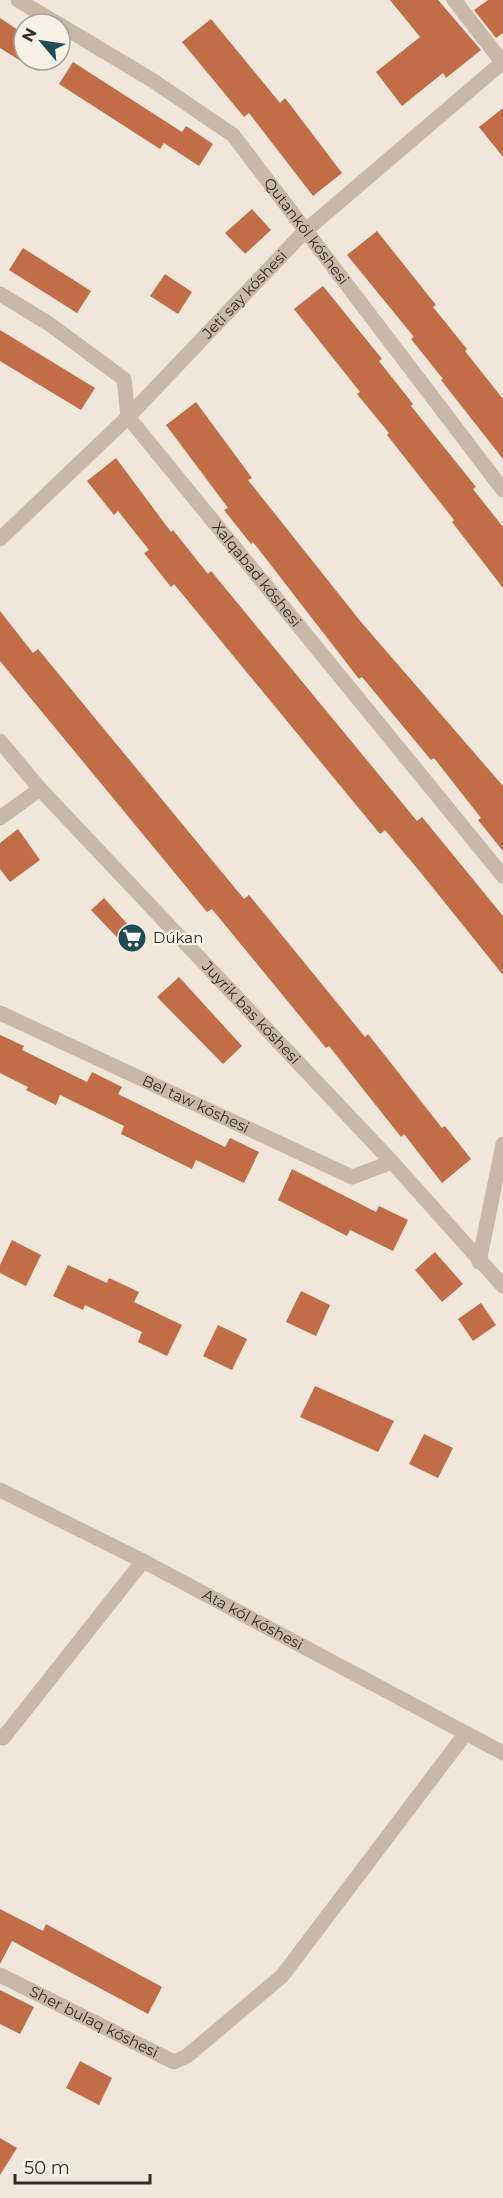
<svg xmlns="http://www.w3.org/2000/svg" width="503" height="2198" font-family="Montserrat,sans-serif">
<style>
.building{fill:#c16d48}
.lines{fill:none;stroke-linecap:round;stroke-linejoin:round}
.minor{stroke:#c8b8a7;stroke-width:15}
.labels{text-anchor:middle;stroke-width:4.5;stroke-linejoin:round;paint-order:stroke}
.street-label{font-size:15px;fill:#342c27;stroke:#f8f1e6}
.poi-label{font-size:15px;fill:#342c27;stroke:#f8f1e6;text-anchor:start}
</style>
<rect width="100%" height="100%" fill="#f0e7da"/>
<g class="building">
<path d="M390,0H438L481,50L446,78L443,73L402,106L376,72L420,37Z"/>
<path d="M488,0H503V33L496,38L474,10Z"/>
<path d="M0,18L24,34V63L0,48Z"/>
<path d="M211,19L280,103L285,98L342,173L313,196L249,113L244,117L182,42Z"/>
<path d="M73,62L182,132L186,126L213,144L199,166L164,143L160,149L59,84Z"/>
<path d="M503,108V157L479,127Z"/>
<path d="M252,209L271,230L245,254L225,233Z"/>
<path d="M377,231L436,305L433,307L467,349L465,351L503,399V459L441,380L443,379L411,339L414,337L347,255Z"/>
<path d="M23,248L91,291L77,313L9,270Z"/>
<path d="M165,274L192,292L178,314L150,296Z"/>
<path d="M323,286L382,359L379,361L413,404L411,406L476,487L473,489L503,527V588L452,522L454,520L387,435L389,433L357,394L360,392L294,309Z"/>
<path d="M0,330L95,388L81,410L0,361Z"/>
<path d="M196,402L252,478L248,480L361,622L503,786V851L478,820L481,818L434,758L431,760L362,677L359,679L253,542L251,544L224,510L228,508L166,425Z"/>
<path d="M116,458L171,532L173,530L208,574L211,571L417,821L422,817L503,916V975L421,873L385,830L380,834L174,584L171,587L144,553L149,550L118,511L114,515L87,481Z"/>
<path d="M0,611L33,653L38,649L244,899L249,895L365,1037L368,1034L442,1128L445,1126L471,1159L442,1183L404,1134L401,1137L329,1046L326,1048L212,909L207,912L0,661Z"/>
<path d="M18,829L40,860L10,882L0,869V843Z"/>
<path d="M104,898L141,939L129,950L91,910Z"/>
<path d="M179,977L242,1046L223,1064L157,997Z"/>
<path d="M0,1035L24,1046L22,1050L87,1082L92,1072L122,1087L118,1094L225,1147L230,1138L259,1152L244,1183L196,1160L192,1169L121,1134L124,1126L60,1095L56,1105L26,1090L28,1087L0,1073Z"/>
<path d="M292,1169L376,1212L379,1206L408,1220L393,1251L350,1230L347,1236L278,1200Z"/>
<path d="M12,1240L41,1255L26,1286L0,1273V1265Z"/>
<path d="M435,1252L463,1284L442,1302L415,1270Z"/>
<path d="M68,1265L107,1283L109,1278L139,1292L134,1302L182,1325L167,1356L138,1342L142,1332L85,1305L83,1310L53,1296Z"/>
<path d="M301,1291L330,1305L316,1336L286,1322Z"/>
<path d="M481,1303L496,1325L473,1341L458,1319Z"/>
<path d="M218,1325L247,1339L232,1370L203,1356Z"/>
<path d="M315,1386L394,1421L378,1452L300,1417Z"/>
<path d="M424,1434L453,1448L438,1478L409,1464Z"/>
<path d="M0,1909L43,1931L46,1924L162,1987L148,2014L12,1941L0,1964Z"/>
<path d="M0,1990L34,2007L20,2034L0,2024Z"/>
<path d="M80,2061L112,2078L99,2105L66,2088Z"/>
<path d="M0,2138L17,2148L0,2175Z"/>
</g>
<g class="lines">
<g class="minor">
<path d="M18,0L58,24"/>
<path d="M454,0L503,63"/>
<path id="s1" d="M60,25L152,80L233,135L503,490"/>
<path id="s2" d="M0,294L48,323L124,379L128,417L503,876"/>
<path id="s3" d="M0,539L128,417L305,231L503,62"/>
<path id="s4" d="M0,741L40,789L392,1162L503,1286"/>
<path d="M0,818L40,789"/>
<path id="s5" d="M0,1013L352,1177L392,1162"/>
<path d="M479,1262L503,1144"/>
<path id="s6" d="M0,1490L143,1561L503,1753"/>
<path d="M0,1736L3,1738L143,1561"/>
<path id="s7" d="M0,1975L174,2062L187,2056L282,1976L466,1733"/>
</g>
</g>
<defs>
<g id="supermarket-disc" transform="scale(1.5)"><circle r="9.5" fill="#1f4d54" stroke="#f8f1e6"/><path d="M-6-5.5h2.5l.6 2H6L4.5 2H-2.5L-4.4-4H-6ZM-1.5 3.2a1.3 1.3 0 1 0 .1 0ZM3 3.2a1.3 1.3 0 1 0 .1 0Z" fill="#fff"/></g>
</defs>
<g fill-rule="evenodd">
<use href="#supermarket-disc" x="132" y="938"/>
</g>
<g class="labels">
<g class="street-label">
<text dy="5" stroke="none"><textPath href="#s1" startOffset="326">Qutankól kóshesi</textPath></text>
<text dy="5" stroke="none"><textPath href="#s3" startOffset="346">Jeti say kóshesi</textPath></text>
<text dy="5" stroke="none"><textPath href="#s2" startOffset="392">Xalqabad kóshesi</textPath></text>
<text dy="5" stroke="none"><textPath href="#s4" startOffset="370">Juyrik bas kóshesi</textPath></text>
<text dy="5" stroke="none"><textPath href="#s5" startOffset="216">Bel taw kóshesi</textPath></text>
<text dy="5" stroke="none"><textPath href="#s6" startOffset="284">Ata kól kóshesi</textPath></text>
<text dy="5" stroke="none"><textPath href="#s7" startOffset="105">Sher bulaq kóshesi</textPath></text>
</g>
<g class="poi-label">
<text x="153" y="943">Dúkan</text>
</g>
</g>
<g transform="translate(42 42) rotate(299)"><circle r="28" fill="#f8f1e6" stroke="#aaa29a" stroke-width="1.5"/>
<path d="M0-4.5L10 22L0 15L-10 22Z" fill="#1f4d54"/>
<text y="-9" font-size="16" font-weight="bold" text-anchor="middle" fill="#342c27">N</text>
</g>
<path d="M15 2174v9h135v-9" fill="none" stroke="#342c27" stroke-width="3"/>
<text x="24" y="2174" font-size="18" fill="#342c27" stroke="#f8f1e6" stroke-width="4.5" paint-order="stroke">50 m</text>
</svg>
